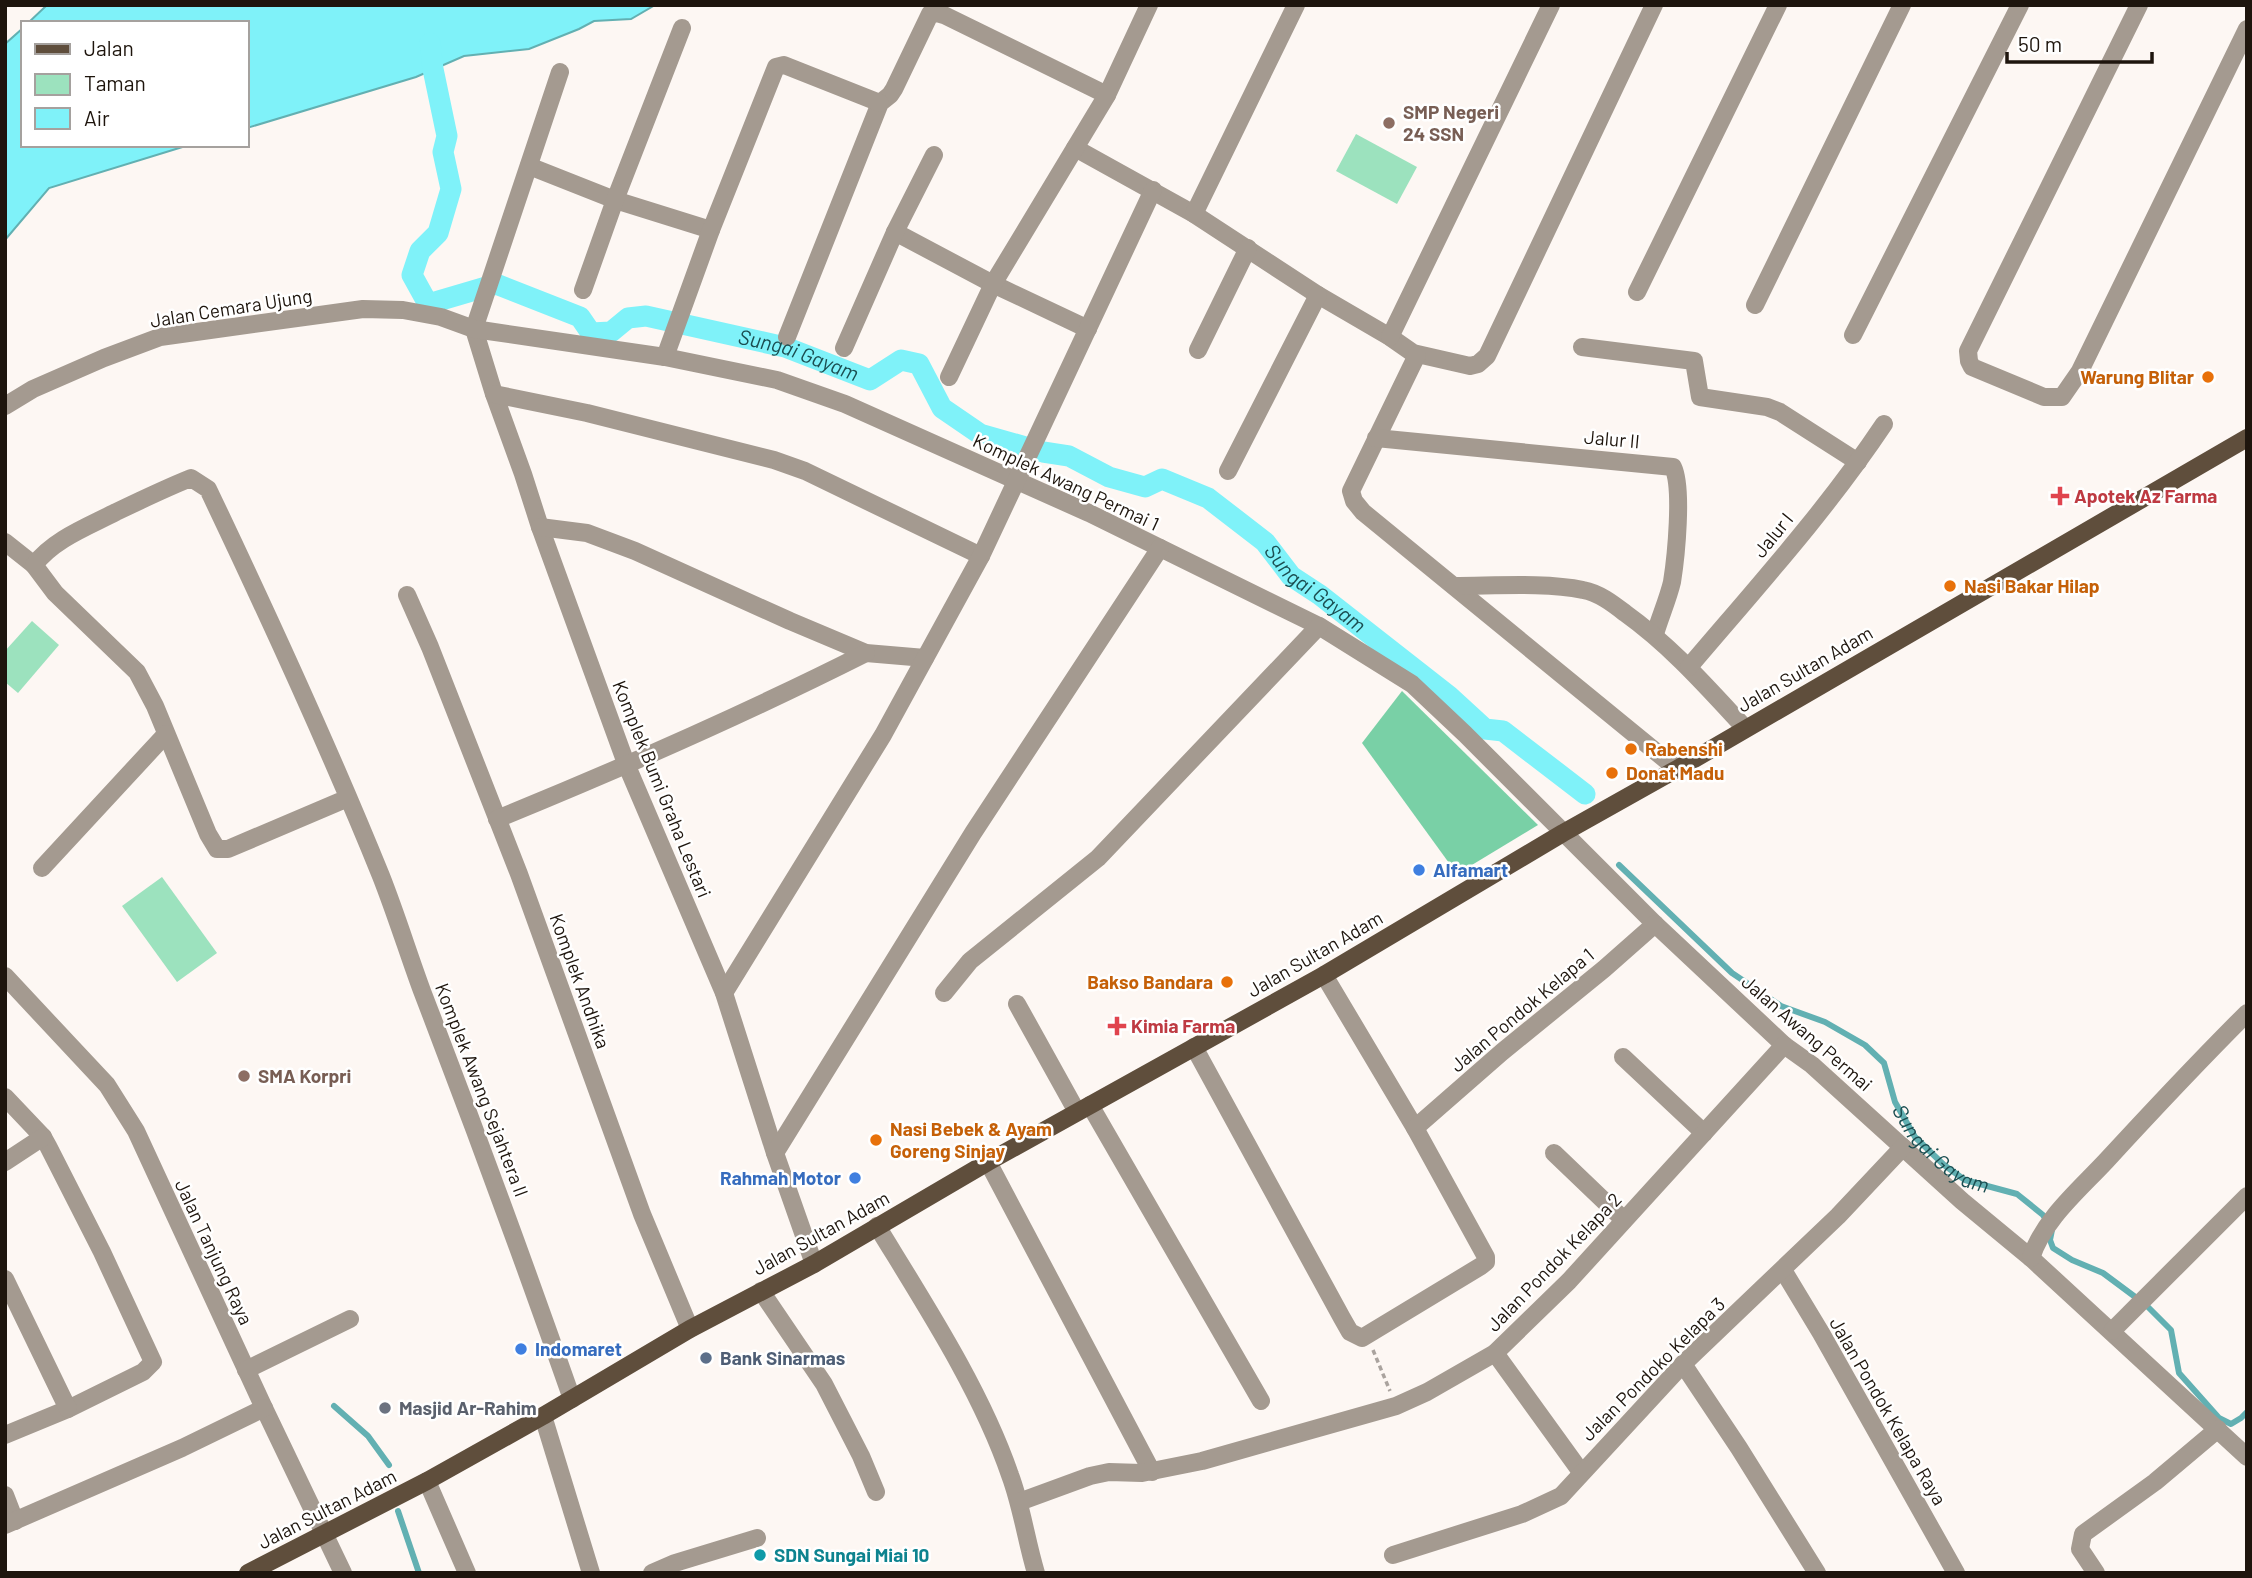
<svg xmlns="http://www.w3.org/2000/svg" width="2252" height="1578" font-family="Barlow,sans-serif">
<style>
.green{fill:#9ce2be}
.forest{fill:#79d0a6}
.water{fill:#7ff2f9;stroke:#62b0b2;stroke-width:2}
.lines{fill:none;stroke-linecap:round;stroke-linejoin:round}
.stream{stroke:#62b0b2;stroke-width:6}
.canal{stroke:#7ff2f9;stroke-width:21}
.path{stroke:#aaa39e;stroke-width:3.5;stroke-dasharray:5 3.5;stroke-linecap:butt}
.minor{stroke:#a49a90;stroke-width:18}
.major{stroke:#5f4e3c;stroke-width:18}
.education-dot{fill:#8d6e63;stroke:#fff;stroke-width:2.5}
.food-dot{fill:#e8710a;stroke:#fff;stroke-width:2.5}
.health-dot{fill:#e0444e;stroke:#fff;stroke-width:2.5}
.shop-dot{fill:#3f7fe0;stroke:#fff;stroke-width:2.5}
.service-dot{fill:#5c6f8a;stroke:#fff;stroke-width:2.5}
.worship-dot{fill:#6b7280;stroke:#fff;stroke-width:2.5}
.culture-dot{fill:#0f9aa8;stroke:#fff;stroke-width:2.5}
.labels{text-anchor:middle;stroke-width:5;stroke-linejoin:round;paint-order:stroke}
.education-label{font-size:19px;font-weight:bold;fill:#785e54;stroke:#fff;text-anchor:start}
.street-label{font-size:19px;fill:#1e150d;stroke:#fff}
.food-label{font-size:19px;font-weight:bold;fill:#c56008;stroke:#fff;text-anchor:start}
.health-label{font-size:19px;font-weight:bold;fill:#be3a42;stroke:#fff;text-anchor:start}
.shop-label{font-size:19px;font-weight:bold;fill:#366cbe;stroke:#fff;text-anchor:start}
.service-label{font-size:19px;font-weight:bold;fill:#4e5e75;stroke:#fff;text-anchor:start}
.worship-label{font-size:19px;font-weight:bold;fill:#5b616d;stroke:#fff;text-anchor:start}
.culture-label{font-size:19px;font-weight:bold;fill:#0d838f;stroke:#fff;text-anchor:start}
.water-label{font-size:21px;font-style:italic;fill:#1b4e51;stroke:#fff}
</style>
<rect width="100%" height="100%" fill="#fdf7f3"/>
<g class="green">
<path d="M1356,134L1417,167L1397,204L1336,171Z"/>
<path d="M32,621L59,645L18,693L5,682V651Z"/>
<path d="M162,877L217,953L177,982L122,906Z"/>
</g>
<path class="forest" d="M1402,691L1538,825L1457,874L1362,743Z"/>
<g class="water">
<path d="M47,5H655L631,19L594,21L579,29L529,49L464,56L416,77L247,128V23H28Z"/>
<path d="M23,28V145H189L49,188L5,240V44Z"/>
</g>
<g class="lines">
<g class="stream">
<path id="s1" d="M1619,865L1732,973L1781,1006L1825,1022L1865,1045L1884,1063L1895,1102L1915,1137L1944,1165L1965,1180L2017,1194L2043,1215L2047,1221"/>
<path d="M2052,1230L2050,1240L2053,1248L2072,1260L2103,1273L2146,1305L2171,1330L2179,1373L2219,1418L2231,1424L2241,1418L2247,1412"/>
<path d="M334,1406L368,1436L389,1465"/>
<path d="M398,1511L419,1573"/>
</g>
<path class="canal" id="s2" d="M430,43L433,69L447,136L443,152L451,189L438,233L420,251L412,275L428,304L496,284L580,317L591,333L611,332L628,318L646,316L785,347L870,380L901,360L919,364L942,408L980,434L1043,452L1069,456L1109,477L1145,487L1162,479L1208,498L1265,542L1291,576L1320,595L1449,696L1485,729L1503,731L1585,794"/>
<path class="path" d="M1373,1350L1390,1391"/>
<g class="minor">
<path d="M2139,5L1968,351L1969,361L1972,367L2044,397H2062L2080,371L2247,29"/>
<path d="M1075,148L1194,214L1318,295L1390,337L1413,353L1470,366L1478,364L1487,356L1654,5"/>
<path d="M529,166L615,200L711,230"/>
<path d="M1194,214L1296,5"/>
<path d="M895,232L993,284L1088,329"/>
<path d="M583,290L615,200L682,28"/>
<path d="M1637,292L1778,5"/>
<path d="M1755,305L1902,5"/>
<path d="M474,329L494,394L523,474L540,527L627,766L724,993L775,1153L814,1264"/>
<path d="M474,329L560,72"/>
<path d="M1853,335L2020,5"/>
<path d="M787,337L880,103L890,95L894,89L930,14L937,13L944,15L1107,95"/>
<path d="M1390,337L1551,5"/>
<path d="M1582,347L1694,361L1700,397L1767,407L1780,412L1858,462"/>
<path d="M844,348L895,232L934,155"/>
<path d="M1198,350L1248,248"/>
<path d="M1417,355L1351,491L1354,501L1363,512L1677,769"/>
<path d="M665,357L711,230L776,67L784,65L880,103"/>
<path d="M949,377L993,284L1107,95L1149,5"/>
<path d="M494,394L587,413L774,460L805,471L981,556"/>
<path d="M5,406L33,389L104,358L160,337L363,309L403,310L441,317L474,329L665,357L777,380L845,404L1089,513L1319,626L1412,684L1465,734L1655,924L1784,1045L1812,1065L1962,1201L2031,1258L2247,1457"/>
<path d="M1376,438L1673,467C1683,488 1676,557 1672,582C1668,599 1660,617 1655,634"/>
<path d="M1228,471L1318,295"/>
<path d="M540,527L587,533L635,551L790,621L866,653L925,658"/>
<path d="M5,542L34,565"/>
<path d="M1454,586C1493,586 1546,582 1583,590C1599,593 1612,603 1625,613C1671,646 1707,687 1745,728"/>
<path d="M407,595L430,647L519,874L642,1214L690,1329"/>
<path d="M1689,667C1756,588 1826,511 1884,424"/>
<path d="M348,798L228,849H217L208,834L155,706L137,672L55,593L34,565C54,539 87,527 116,512C141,500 166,488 191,478L208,489C269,617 328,745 381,876C396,914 408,953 422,991C474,1126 524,1262 572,1399"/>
<path d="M497,819C622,768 745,714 866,653"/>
<path d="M42,868L166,734"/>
<path d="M5,976L107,1085L136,1131L264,1408L343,1573"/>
<path d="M724,993L883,735L981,556L1153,190"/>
<path d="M944,993L970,961L1098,858L1319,626"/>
<path d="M1017,1004L1077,1112"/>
<path d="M1194,1047L1342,1318L1350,1332L1362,1338L1481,1266L1486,1262V1257L1415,1128L1324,975"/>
<path d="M1623,1057L1704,1133"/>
<path d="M5,1097L43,1137L48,1146L102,1252L153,1362L143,1372L68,1409L5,1435"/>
<path d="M1090,1105L1261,1401"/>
<path d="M1415,1128L1502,1052L1604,969L1655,924"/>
<path d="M775,1153L973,833L1160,548"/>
<path d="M1554,1153L1624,1220"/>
<path d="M5,1162L43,1137"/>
<path d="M988,1162L1152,1472"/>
<path d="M877,1226C924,1303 981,1390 1010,1475C1022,1507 1026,1540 1036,1573"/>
<path d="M2031,1258C2043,1220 2079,1190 2106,1161C2152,1111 2199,1061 2247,1013"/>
<path d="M1783,1270L1821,1333L1956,1573"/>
<path d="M5,1279L68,1409"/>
<path d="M761,1291L824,1384L861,1456L876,1492"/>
<path d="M2112,1331L2247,1196"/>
<path d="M1495,1353L1581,1472"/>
<path d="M1683,1364L1739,1448L1817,1573"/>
<path d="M246,1370L350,1319"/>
<path d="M543,1416L591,1573"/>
<path d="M427,1481L467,1573"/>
<path d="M5,1495L15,1521"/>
<path d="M1019,1502L1090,1476L1109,1472L1142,1473L1202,1461L1396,1406L1427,1392L1495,1353L1569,1281L1784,1045"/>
<path d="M5,1525L182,1448L264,1408"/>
<path d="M1393,1555L1522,1514L1561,1496L1683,1364L1838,1216L1903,1147"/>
<path d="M652,1573L675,1563L757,1538"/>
<path d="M2096,1573L2080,1549L2083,1534L2155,1482L2218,1429"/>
</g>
<path class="major" d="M248,1573L427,1481L543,1416L690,1329L814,1264L988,1162L1324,975L1563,833L1677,769L2247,438"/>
</g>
<g class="education-dot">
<circle cx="1389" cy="123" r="7"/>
<circle cx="244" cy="1076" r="7"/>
</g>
<g class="food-dot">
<circle cx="2208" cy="377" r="7"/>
<circle cx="1950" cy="586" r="7"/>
<circle cx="1631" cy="749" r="7"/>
<circle cx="1612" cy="773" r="7"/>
<circle cx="1227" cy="982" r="7"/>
<circle cx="876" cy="1140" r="7"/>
</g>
<g class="health-dot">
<path d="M2056.5 485.5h7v7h7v7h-7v7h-7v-7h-7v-7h7z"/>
<path d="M1113.5 1015.5h7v7h7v7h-7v7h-7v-7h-7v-7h7z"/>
</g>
<g class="shop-dot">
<circle cx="1419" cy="870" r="7"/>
<circle cx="855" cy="1178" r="7"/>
<circle cx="521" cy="1349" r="7"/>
</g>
<circle class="service-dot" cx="706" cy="1358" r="7"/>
<circle class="worship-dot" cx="385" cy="1408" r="7"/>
<circle class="culture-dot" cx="760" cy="1555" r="7"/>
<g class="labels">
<g class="education-label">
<text x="1403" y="119">SMP Negeri<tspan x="1403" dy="22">24 SSN</tspan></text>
<text x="258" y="1083">SMA Korpri</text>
</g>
<g class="street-label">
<text transform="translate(231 308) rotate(-9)" y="7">Jalan Cemara Ujung</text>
<text transform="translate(1612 439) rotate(5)" y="7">Jalur II</text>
<text transform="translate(1066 482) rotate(25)" y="7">Komplek Awang Permai 1</text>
<text transform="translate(1773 535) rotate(-51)" y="7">Jalur I</text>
<text transform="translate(1805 669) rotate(-30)" y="7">Jalan Sultan Adam</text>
<text transform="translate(662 789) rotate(68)" y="7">Komplek Bumi Graha Lestari</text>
<text transform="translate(1315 954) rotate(-30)" y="7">Jalan Sultan Adam</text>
<text transform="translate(580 981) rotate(70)" y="7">Komplek Andhika</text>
<text transform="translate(1522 1010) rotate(-40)" y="7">Jalan Pondok Kelapa 1</text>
<text transform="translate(1807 1033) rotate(41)" y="7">Jalan Awang Permai</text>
<text transform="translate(482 1090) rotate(69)" y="7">Komplek Awang Sejahtera II</text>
<text transform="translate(821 1233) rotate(-29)" y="7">Jalan Sultan Adam</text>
<text transform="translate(214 1252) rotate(65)" y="7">Jalan Tanjung Raya</text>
<text transform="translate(1554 1262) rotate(-46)" y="7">Jalan Pondok Kelapa 2</text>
<text transform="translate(1653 1369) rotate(-45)" y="7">Jalan Pondoko Kelapa 3</text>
<text transform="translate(1888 1411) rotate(60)" y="7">Jalan Pondok Kelapa Raya</text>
<text transform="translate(327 1509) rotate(-27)" y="7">Jalan Sultan Adam</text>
</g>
<g class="food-label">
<text x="2194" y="384" text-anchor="end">Warung Blitar</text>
<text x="1964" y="593">Nasi Bakar Hilap</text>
<text x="1645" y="756">Rabenshi</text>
<text x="1626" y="780">Donat Madu</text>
<text x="1213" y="989" text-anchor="end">Bakso Bandara</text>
<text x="890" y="1136">Nasi Bebek &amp; Ayam<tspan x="890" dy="22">Goreng Sinjay</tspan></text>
</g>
<g class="health-label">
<text x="2074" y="503">Apotek Az Farma</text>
<text x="1131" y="1033">Kimia Farma</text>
</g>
<g class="shop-label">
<text x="1433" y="877">Alfamart</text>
<text x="841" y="1185" text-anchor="end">Rahmah Motor</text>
<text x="535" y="1356">Indomaret</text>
</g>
<g class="service-label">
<text x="720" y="1365">Bank Sinarmas</text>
</g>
<g class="worship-label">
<text x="399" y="1415">Masjid Ar-Rahim</text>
</g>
<g class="culture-label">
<text x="774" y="1562">SDN Sungai Miai 10</text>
</g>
<g class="water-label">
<text dy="7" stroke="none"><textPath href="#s2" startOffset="677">Sungai Gayam</textPath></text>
<text dy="7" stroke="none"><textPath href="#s2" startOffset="1288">Sungai Gayam</textPath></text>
<text dy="7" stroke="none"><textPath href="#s1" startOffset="443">Sungai Gayam</textPath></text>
</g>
</g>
<rect width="2252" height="1578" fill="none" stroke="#1e150d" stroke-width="14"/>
<rect x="21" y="21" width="228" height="126" fill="#ffffff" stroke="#a5a19e" stroke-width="2"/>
<rect x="35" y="44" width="35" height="10" fill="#5f4e3c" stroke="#a5a19e" stroke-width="2"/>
<text x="84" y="56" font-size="21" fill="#1e150d">Jalan</text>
<rect x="35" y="74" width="35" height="21" fill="#9ce2be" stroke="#a5a19e" stroke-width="2"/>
<text x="84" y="91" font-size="21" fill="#1e150d">Taman</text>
<rect x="35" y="108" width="35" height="21" fill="#7ff2f9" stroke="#a5a19e" stroke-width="2"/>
<text x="84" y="126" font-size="21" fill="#1e150d">Air</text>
<path d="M2007 52v10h145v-10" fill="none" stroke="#1e150d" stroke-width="3.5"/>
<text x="2018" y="52" font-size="21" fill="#1e150d" stroke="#ffffff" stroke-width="5" paint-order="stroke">50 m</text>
</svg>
